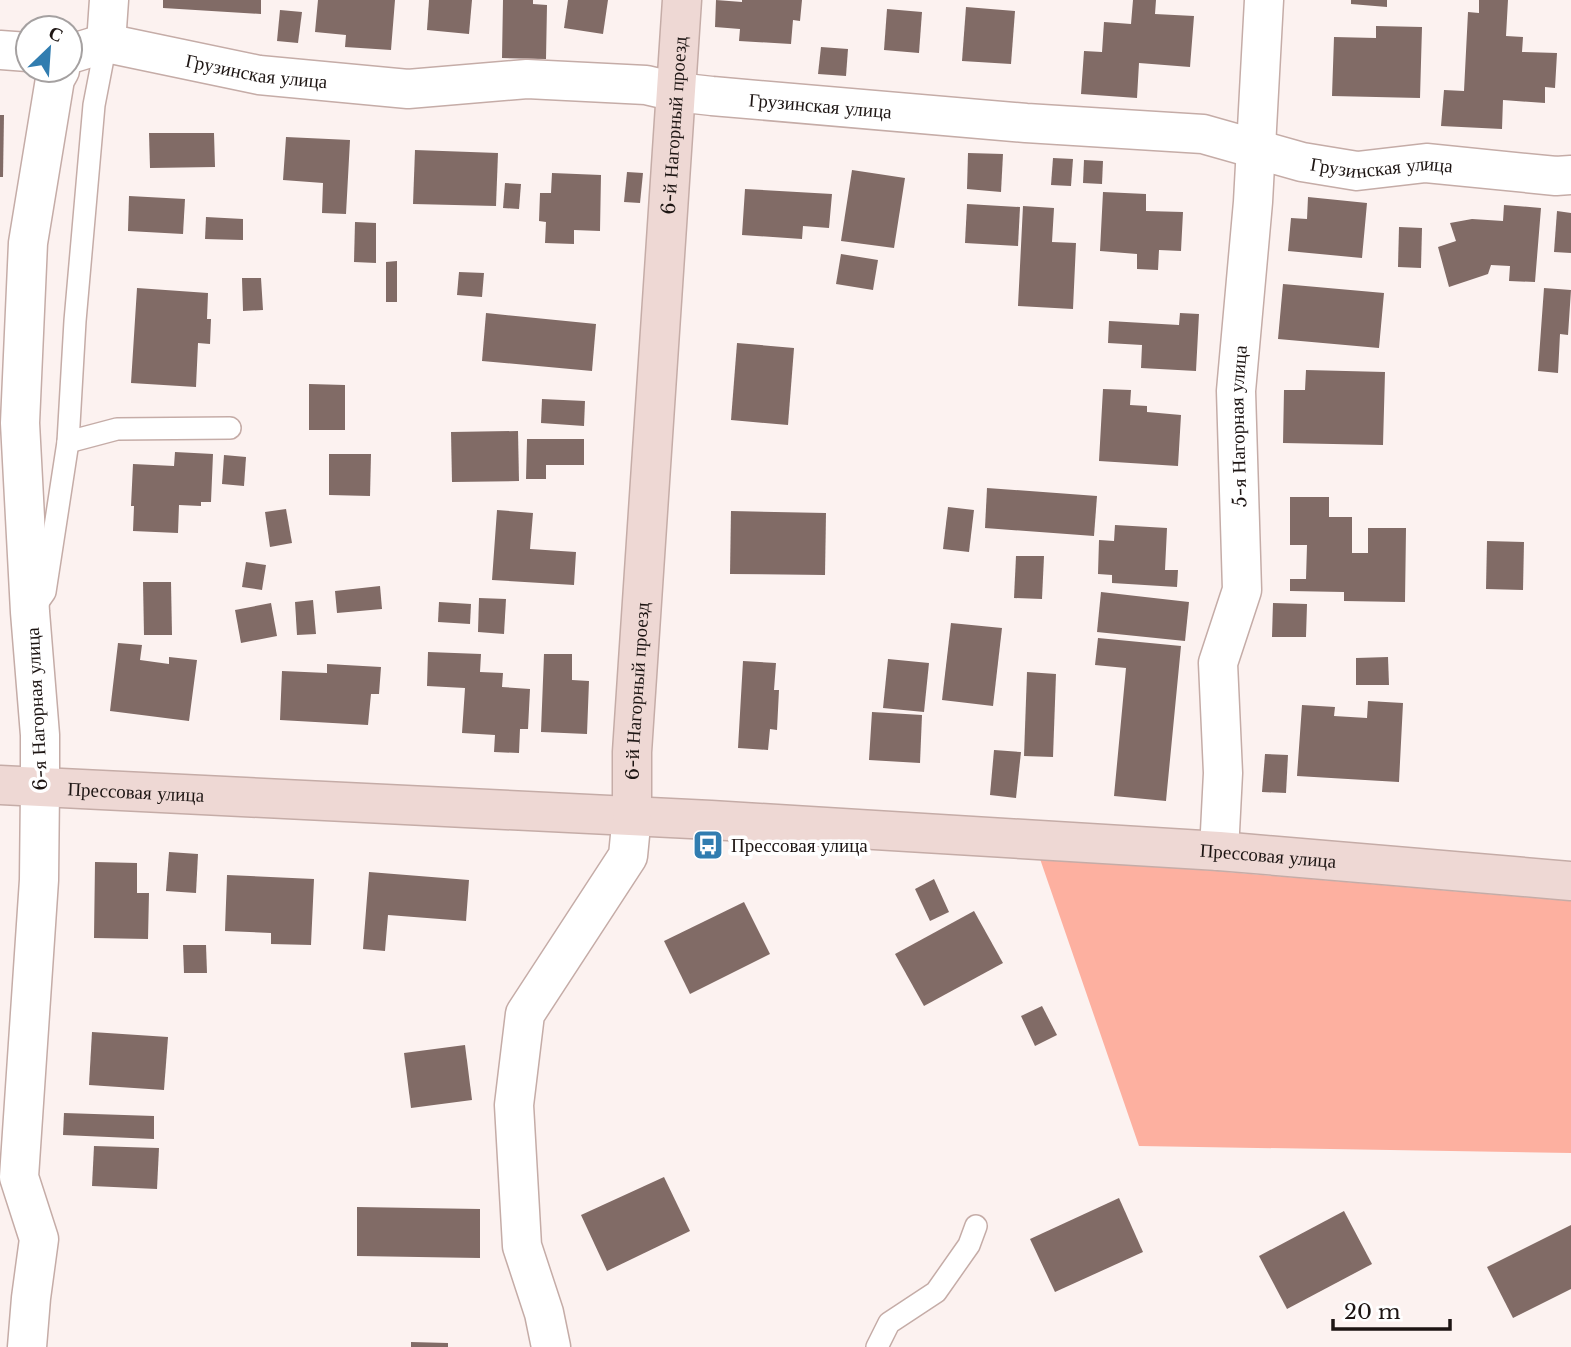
<svg xmlns="http://www.w3.org/2000/svg" width="1571" height="1347" font-family="'Libre Baskerville',serif">
<style>
.forest{fill:#fdb0a0}
.building{fill:#816b66}
.lines{fill:none;stroke-linecap:round;stroke-linejoin:round}
.lane-casing{stroke:#c5aca7;stroke-width:24}
.street-casing{stroke:#c5aca7;stroke-width:41}
.secondary-casing{stroke:#c5aca7;stroke-width:41}
.lane{stroke:#fff;stroke-width:21}
.street{stroke:#fff;stroke-width:38}
.secondary{stroke:#eed8d4;stroke-width:38}
.labels{text-anchor:middle;stroke-width:7;stroke-linejoin:round;paint-order:stroke}
.street-label{font-size:19px;fill:#1d1513;stroke:#fff}
.poi-label{font-size:19px;fill:#1d1513;stroke:#fff;text-anchor:start}
</style>
<rect width="100%" height="100%" fill="#fcf2f0"/>
<path class="forest" d="M1039,856L1571,901V1153L1139,1146Z"/>
<g class="building">
<path d="M163,0H261V14L163,8Z"/>
<path d="M318,0H395L391,50L345,47L346,35L315,32Z"/>
<path d="M429,0H472L469,34L427,30Z"/>
<path d="M503,0H533V4L547,5L546,59L502,58Z"/>
<path d="M568,0H608L603,34L564,28Z"/>
<path d="M716,0L742,2V0H802L800,21L793,20L791,44L739,41L740,29L715,27Z"/>
<path d="M1133,0H1156L1155,14L1194,16L1190,67L1139,63L1137,98L1081,94L1084,51L1102,52L1104,22L1131,24Z"/>
<path d="M1351,0H1387V7L1351,4Z"/>
<path d="M1479,0H1508L1506,36L1523,37L1522,52L1557,53L1555,88L1545,87V103L1503,100L1502,129L1441,126L1444,90L1464,91L1468,12L1479,13Z"/>
<path d="M966,7L1015,11L1011,64L962,61Z"/>
<path d="M887,9L922,12L919,53L884,50Z"/>
<path d="M280,10L302,12L298,43L277,41Z"/>
<path d="M1376,26L1422,27L1420,98L1332,96L1334,37L1376,38Z"/>
<path d="M821,47L848,49L846,76L818,74Z"/>
<path d="M0,115H4L3,177H0Z"/>
<path d="M149,133H214L215,167L150,168Z"/>
<path d="M286,137L350,140L346,214L322,213L323,183L283,180Z"/>
<path d="M415,150L498,153L496,206L413,204Z"/>
<path d="M968,153L1003,154L1001,192L967,189Z"/>
<path d="M1053,158L1073,159L1071,186L1051,185Z"/>
<path d="M1084,160L1103,161L1102,184L1083,183Z"/>
<path d="M852,170L905,178L894,248L841,241Z"/>
<path d="M627,172L643,173L640,203L624,202Z"/>
<path d="M552,173L601,175L600,231L574,230V244L545,243L546,222L539,221L540,193H551Z"/>
<path d="M505,183L521,184L519,209L503,208Z"/>
<path d="M745,189L832,194L829,228L803,226L802,239L742,235Z"/>
<path d="M1103,192L1146,194V211L1183,212L1181,251L1159,250L1158,270L1137,269V254L1100,251Z"/>
<path d="M129,196L185,199L183,234L128,231Z"/>
<path d="M1308,197L1367,203L1362,258L1288,251L1291,218L1307,219Z"/>
<path d="M967,204L1020,207L1018,246L965,243Z"/>
<path d="M1504,205L1541,208L1535,282L1509,281L1510,266L1491,265L1488,274L1449,287L1438,247L1456,241L1450,223L1472,219L1503,221Z"/>
<path d="M1023,206L1054,208L1052,242L1076,243L1073,309L1018,306Z"/>
<path d="M1557,211L1571,213V253L1554,252Z"/>
<path d="M206,217L243,219V240L205,239Z"/>
<path d="M355,222L376,223V263L354,262Z"/>
<path d="M1399,227L1422,228L1421,268L1398,267Z"/>
<path d="M841,254L878,260L873,290L836,284Z"/>
<path d="M397,261V302H386V262Z"/>
<path d="M459,272L484,273L482,297L457,295Z"/>
<path d="M242,278H261L263,310L243,311Z"/>
<path d="M1283,284L1384,293L1379,348L1278,339Z"/>
<path d="M137,288L208,293L207,319H211L210,344L198,343L196,387L131,383Z"/>
<path d="M1544,288L1571,290L1568,335L1560,334L1558,373L1538,371Z"/>
<path d="M486,313L596,324L592,371L482,361Z"/>
<path d="M1180,313L1199,314L1196,371L1141,368L1142,345L1108,343L1109,321L1179,325Z"/>
<path d="M737,343L794,348L788,425L731,420Z"/>
<path d="M1306,370L1385,372L1383,445L1283,443L1284,390H1305Z"/>
<path d="M309,384L345,385V430H309Z"/>
<path d="M1103,389L1131,390L1130,405L1147,406V412L1181,415L1178,466L1099,461Z"/>
<path d="M542,399L585,401L584,426L541,423Z"/>
<path d="M518,431L519,481L452,482L451,432Z"/>
<path d="M527,439H584V465H546V479H526Z"/>
<path d="M175,452L213,454L211,502H201V506L179,505L178,533L133,531L134,506H131L133,464L174,466Z"/>
<path d="M329,454H371L370,496L329,495Z"/>
<path d="M224,455L246,457L244,486L222,484Z"/>
<path d="M987,488L1097,496L1094,536L985,528Z"/>
<path d="M1290,497H1329V517H1352V553H1368V528H1406L1405,602L1344,601V592L1290,591V579H1306L1307,545H1290Z"/>
<path d="M948,507L974,510L969,552L943,549Z"/>
<path d="M286,509L292,543L270,547L265,512Z"/>
<path d="M497,510L533,513L530,549L576,552L574,585L492,580Z"/>
<path d="M731,511L826,513L825,575L730,574Z"/>
<path d="M1115,525L1167,528L1165,570H1178L1177,587L1112,583V575L1098,574L1099,540L1114,541Z"/>
<path d="M1487,541L1524,542L1523,590L1486,589Z"/>
<path d="M1016,556H1044L1042,599L1014,598Z"/>
<path d="M246,562L266,565L262,590L242,587Z"/>
<path d="M143,582H171L172,635H144Z"/>
<path d="M380,586L382,609L337,613L335,591Z"/>
<path d="M1101,592L1189,602L1185,641L1097,632Z"/>
<path d="M479,598L506,599L504,634L478,632Z"/>
<path d="M313,600L316,634L297,635L295,602Z"/>
<path d="M439,602L471,604L470,624L438,622Z"/>
<path d="M271,603L277,636L241,643L235,610Z"/>
<path d="M1273,603L1307,604L1306,637H1272Z"/>
<path d="M951,623L1002,628L993,706L942,700Z"/>
<path d="M1098,638L1181,646L1166,801L1114,796L1126,668L1095,665Z"/>
<path d="M118,643L142,645L140,660L169,664V657L197,660L189,721L110,711Z"/>
<path d="M428,652L481,654L480,672L503,673L502,687L530,689L528,729H520L519,753L494,752L495,735L462,733L465,688L427,686Z"/>
<path d="M544,654H572V680L589,681L587,734L541,732Z"/>
<path d="M1388,657L1389,685H1356V658Z"/>
<path d="M888,659L929,663L924,712L883,708Z"/>
<path d="M743,661L776,663L774,690H779L777,730L770,729L768,750L738,748Z"/>
<path d="M327,664L381,667L379,694H371L368,725L280,720L282,671L327,673Z"/>
<path d="M1027,672L1056,674L1053,757L1024,756Z"/>
<path d="M1368,701L1403,703L1399,782L1297,776L1302,705L1335,707L1334,716L1367,718Z"/>
<path d="M872,712L922,715L920,763L869,760Z"/>
<path d="M994,750L1021,752L1016,798L990,795Z"/>
<path d="M1265,754L1288,755L1286,793L1262,792Z"/>
<path d="M169,852L198,854L196,893L166,891Z"/>
<path d="M95,862L137,863V893H149L148,939L94,938Z"/>
<path d="M369,872L469,880L466,921L388,915L385,951L363,949Z"/>
<path d="M227,875L314,879L311,945L271,944V933L225,931Z"/>
<path d="M934,879L949,912L930,921L915,889Z"/>
<path d="M744,902L770,954L690,994L664,941Z"/>
<path d="M974,911L1003,963L924,1006L895,954Z"/>
<path d="M183,945H206L207,973H184Z"/>
<path d="M1042,1006L1057,1035L1035,1046L1021,1016Z"/>
<path d="M92,1032L168,1037L164,1090L89,1085Z"/>
<path d="M465,1045L472,1100L411,1108L404,1053Z"/>
<path d="M64,1113L154,1116V1139L63,1135Z"/>
<path d="M94,1146L159,1148L157,1189L92,1186Z"/>
<path d="M664,1177L690,1231L607,1271L581,1215Z"/>
<path d="M1119,1198L1143,1252L1055,1292L1030,1239Z"/>
<path d="M357,1207L480,1209V1258L357,1256Z"/>
<path d="M1344,1211L1372,1264L1287,1309L1259,1256Z"/>
<path d="M1571,1225V1289L1513,1318L1487,1267Z"/>
<path d="M411,1342L448,1343V1347H411Z"/>
</g>
<g class="lines">
<g class="lane-casing">
<g id="lane">
<path d="M68,442L117,429L230,428"/>
<path d="M38,602L45,592L68,442L75,321L94,105L106,43"/>
<path d="M877,1347L889,1323L936,1292L969,1245L976,1226"/>
</g>
</g>
<g class="street-casing">
<g id="street">
<path d="M106,43L109,0"/>
<path d="M0,50L28,52"/>
<path id="s1" d="M70,54L106,43L259,75L408,89L527,79L646,85L676,92L712,96L1026,123L1203,134L1302,162L1357,171L1426,163L1556,176L1571,175"/>
<path id="s2" d="M1219,851L1223,773L1218,663L1242,590L1236,391L1253,202L1264,0"/>
<path d="M27,1347L31,1298L39,1239L19,1177L39,880L40,788V735L30,612L20,423L28,243L55,79L60,70"/>
<path d="M551,1347L544,1313L522,1246L514,1105L525,1014L628,856L632,815"/>
</g>
</g>
<g class="secondary-casing">
<g id="secondary">
<path id="s3" d="M0,785L711,820L1219,851L1571,881"/>
<path id="s4" d="M632,815V752L682,0"/>
</g>
</g>
<use href="#lane" class="lane"/>
<use href="#street" class="street"/>
<use href="#secondary" class="secondary"/>
</g>
<defs>
<g id="bus-square" transform="scale(1.575)"><rect x="-9" y="-9" width="18" height="18" rx="4" fill="#317db0" stroke="#fff"/><path d="M-5-6H5V4H4V6H2V4H-2V6H-4V4H-5ZM-3.5-4V0h7V-4ZM-3.5 1.2v1.5H-2V1.2ZM2 1.2v1.5H3.5V1.2Z" fill="#fff"/></g>
</defs>
<g fill-rule="evenodd">
<use href="#bus-square" x="708" y="845"/>
</g>
<g class="labels">
<g class="street-label">
<text dy="7" stroke="none"><textPath href="#s1" startOffset="191">Грузинская улица</textPath></text>
<text dy="7" stroke="none"><textPath href="#s1" startOffset="758">Грузинская улица</textPath></text>
<text dy="7" stroke="none"><textPath href="#s4" startOffset="691">6-й Нагорный проезд</textPath></text>
<text dy="7" stroke="none"><textPath href="#s1" startOffset="1325">Грузинская улица</textPath></text>
<text dy="7" stroke="none"><textPath href="#s2" startOffset="429">5-я Нагорная улица</textPath></text>
<text dy="7" stroke="none"><textPath href="#s4" startOffset="124">6-й Нагорный проезд</textPath></text>
<text transform="translate(36 709) rotate(-93)" y="7">6-я Нагорная улица</text>
<text dy="7" stroke="none"><textPath href="#s3" startOffset="136">Прессовая улица</textPath></text>
<text dy="7" stroke="none"><textPath href="#s3" startOffset="1270">Прессовая улица</textPath></text>
</g>
<g class="poi-label">
<text x="731" y="852">Прессовая улица</text>
</g>
</g>
<g transform="translate(49 49) rotate(25)"><circle r="33" fill="#ffffff" stroke="#a5a1a1" stroke-width="2"/>
<path d="M0-5L12 26L0 18L-12 26Z" fill="#317db0"/>
<text y="-10" font-size="19" font-weight="bold" text-anchor="middle" fill="#1d1513">С</text>
</g>
<path d="M1333 1319v10h117v-10" fill="none" stroke="#1d1513" stroke-width="3.5"/>
<text x="1344" y="1319" font-size="21" fill="#1d1513" stroke="#ffffff" stroke-width="5" paint-order="stroke">20 m</text>
</svg>
